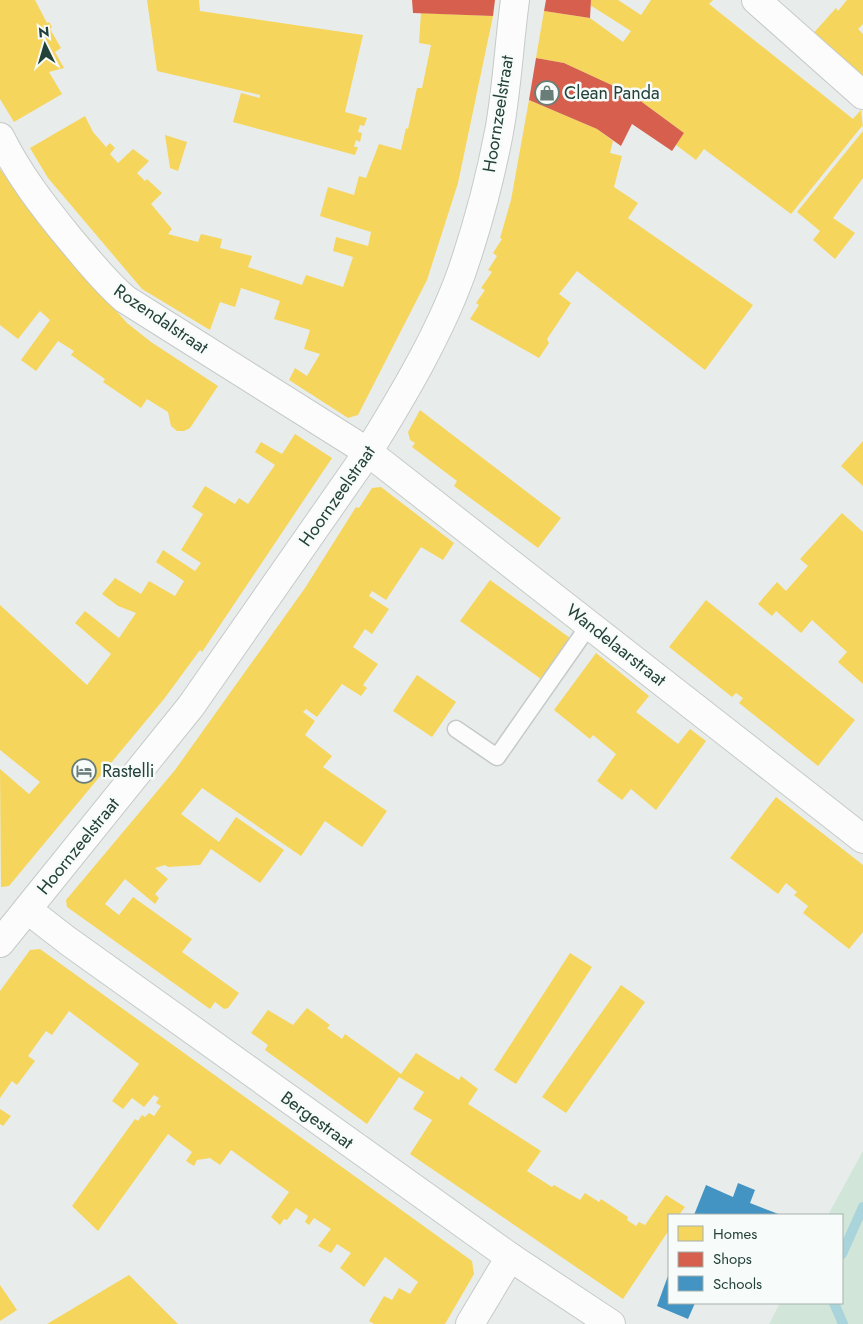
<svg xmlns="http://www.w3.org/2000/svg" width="863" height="1324" font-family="Jost,sans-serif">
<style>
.green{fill:#d1e6d8}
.homes{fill:#f6d55c}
.shops{fill:#d6604d}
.schools{fill:#4393c3}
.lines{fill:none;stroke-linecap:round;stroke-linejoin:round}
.stream{stroke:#a9d4db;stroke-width:10}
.service-casing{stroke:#c5cac8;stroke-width:19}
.minor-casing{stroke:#c5cac8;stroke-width:30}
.service{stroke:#fcfcfc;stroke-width:16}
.minor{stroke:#fcfcfc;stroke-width:28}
.labels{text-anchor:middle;stroke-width:5;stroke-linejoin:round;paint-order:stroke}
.poi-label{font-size:18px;fill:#24423a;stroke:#f7fbf9;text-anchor:start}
.street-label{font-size:18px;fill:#24423a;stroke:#f7fbf9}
</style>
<rect width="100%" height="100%" fill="#e8edeb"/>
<path class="green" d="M863,1151V1324H769L780,1303H842V1215H828Z"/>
<g class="homes">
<path d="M0,0H35L47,23L49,22L52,27L50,29L61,48L55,52L64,68L49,72L62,94L14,122L0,99Z"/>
<path d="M147,0H199L200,11L363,35L345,112L367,118L364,126L360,125L358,132L362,133L360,142L356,140L354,147H358L355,155L233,122L241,93L260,98V95L157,71Z"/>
<path d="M591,0H618L641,15L651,0H713L709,4L853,119L861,110L863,128L862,126L791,214L704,149L696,160L676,145L684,133L631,94L564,63L536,58L544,11L590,18L623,42L631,31L590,5Z"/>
<path d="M847,0H863V24L858,29L863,34V82L810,37L836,8L838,11Z"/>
<path d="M421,13L493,16L458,183L427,280L358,415L348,418L289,380L295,368L307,376L320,354L304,349L310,330L274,319L280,301L241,288L235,307L220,302L210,330L142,289L48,178L30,148L85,116L93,132L106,147L110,143L115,148L110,154L118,163L133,149L149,161L137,173L145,181L147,179L162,193L151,204L172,229L168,234L198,242L201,234L222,239L220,248L252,256L248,267L302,285L306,275L343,287L353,257L333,251L336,237L368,246L371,232L320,216L328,187L354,195L359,176L366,178L379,144L401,150L406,128L408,129L417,88H422L431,45L419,43Z"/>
<path d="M529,100L597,129L613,141L610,153L622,156L614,187L638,203L628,218L753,305L705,370L577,271L559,294L571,303L547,339L549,343L539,358L470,319L479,305L476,303L485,290L481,288L492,272L488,270L497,256L493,253L502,239L500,238L511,200Z"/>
<path d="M863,131V178L833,218L855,233L835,259L813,240L820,231L797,212Z"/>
<path d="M165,135L187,142L178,171L170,168Z"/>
<path d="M0,169L39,224L127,323L151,342L218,386L190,428L184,431H177L171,426L168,412L147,399L141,408L103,382L105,379L71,355L74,351L58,341L36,371L21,360L50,320L40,311L18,339L0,325Z"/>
<path d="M420,410L561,518L538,548L454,486L457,481L412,447L415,443L410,440L408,432Z"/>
<path d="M295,434L332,458L202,652L200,650L164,699L9,886L1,887L0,769L29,794L40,782L0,750V605L87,685L111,654L75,623L85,611L119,638L136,613L118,606L102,594L115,578L141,594L149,581L175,596L184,581L156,562L163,550L195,571L201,563L181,550L203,514L192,507L205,486L235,504L239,498L248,504L275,465L255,452L261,442L282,454Z"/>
<path d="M863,441V486L841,466Z"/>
<path d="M381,487L454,543L443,560L421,547L386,600L372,591L369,596L389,609L372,634L365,629L353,647L378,664L363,685L367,688L361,696L342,684L317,717L306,709L303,712L315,721L305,735L332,756L323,767L387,811L362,847L325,821L301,856L202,788L181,814L219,842L236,817L284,850L260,883L211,849L200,865L168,867L165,865L155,868L168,879L155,894L159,898L155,904L125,879L105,904L119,915L133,897L192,939L182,952L239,993L228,1008L224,1009L215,1002L210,1009L67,907L66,900L175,770L305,588L356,507L359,508L372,488Z"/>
<path d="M842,513L863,532V684L838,662L847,652L812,620L801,633L776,611L772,616L758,604L777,582L786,591L808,566L800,559Z"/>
<path d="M490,580L570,638L541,679L460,621Z"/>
<path d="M706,600L855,720L818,766L739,703L743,698L736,693L732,697L669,647Z"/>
<path d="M596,653L649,696L636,712L678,744L690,729L706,741L656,810L631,789L622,800L597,781L616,754L593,735L590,739L554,710Z"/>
<path d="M417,675L456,702L432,737L393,711Z"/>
<path d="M776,797L863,865V932L849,949L803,913L808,906L794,895L797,892L786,883L778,894L730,858Z"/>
<path d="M40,949L472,1261L474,1274L445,1324H374L369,1321L384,1296L392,1300L399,1288L410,1294L418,1282L385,1257L364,1287L340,1268L351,1253L337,1244L331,1253L318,1246L331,1229L314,1218L309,1225L305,1222L308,1216L296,1208L287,1220L284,1219L280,1225L271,1217L289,1192L231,1150L220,1165L210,1158L197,1160L194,1166L186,1161L192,1152L168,1134L98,1231L72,1206L135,1119L138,1121L142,1115L145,1117L149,1113L154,1116L161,1106L156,1103L159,1098L154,1095L144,1107L132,1098L123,1109L112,1101L139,1064L69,1011L52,1035L46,1031L28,1056L35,1061L17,1085L12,1081L0,1098V991L30,950Z"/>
<path d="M570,953L592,967L516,1084L494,1070Z"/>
<path d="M621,985L645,1002L566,1113L542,1097Z"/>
<path d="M307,1008L330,1025L327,1028L342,1039L345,1034L401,1074L416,1053L459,1080L461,1076L478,1089L468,1104L541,1151L527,1171L552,1187L554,1185L580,1200L585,1193L599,1202L601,1199L628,1217L627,1220L636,1226L639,1222L645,1225L666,1195L685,1207L679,1215H669V1230L623,1299L410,1154L432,1120L413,1109L424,1092L399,1077L367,1124L265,1050L268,1045L251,1033L268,1010L293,1025Z"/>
<path d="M0,1109L11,1116L3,1126L0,1124Z"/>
<path d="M129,1275L178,1324H47Z"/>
<path d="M0,1285L17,1310L0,1321Z"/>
</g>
<g class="shops">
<path d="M412,0H495L493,16L413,13Z"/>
<path d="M546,0H591L590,18L544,11Z"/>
<path d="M536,58L564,63L631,94L684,133L672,151L632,124L621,146L597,129L529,100Z"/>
</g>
<g class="schools">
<path d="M738,1183L755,1190L750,1203L781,1215H694L706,1185L733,1197Z"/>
<path d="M669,1273V1303H695L688,1319L657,1306Z"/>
</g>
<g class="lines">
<g class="stream">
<path d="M842,1254L863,1207"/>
<path d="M834,1303L843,1324"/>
</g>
<g class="service-casing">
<path id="service" d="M456,729L497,757L590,624"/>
</g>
<g class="minor-casing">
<g id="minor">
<path d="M756,0L863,95"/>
<path d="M0,137C19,175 43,206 70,239C88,260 104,281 125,299L368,452L863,839"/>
<path d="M28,910L68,941L510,1257L611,1324"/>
<path d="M0,943L191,706L368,452C402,397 439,335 461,274C477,228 490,179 499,132C507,89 509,44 515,0"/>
<path d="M470,1324L510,1257"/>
</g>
</g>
<use href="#service" class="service"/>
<use href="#minor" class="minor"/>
</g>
<defs>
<g id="shop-ring" transform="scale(1.25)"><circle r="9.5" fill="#f7fbf9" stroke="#697e78" stroke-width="1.5"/><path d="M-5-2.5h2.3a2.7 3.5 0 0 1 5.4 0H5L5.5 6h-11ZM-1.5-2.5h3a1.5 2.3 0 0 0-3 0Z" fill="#697e78"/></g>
<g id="hotel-ring" transform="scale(1.25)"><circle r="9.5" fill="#f7fbf9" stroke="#697e78" stroke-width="1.5"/><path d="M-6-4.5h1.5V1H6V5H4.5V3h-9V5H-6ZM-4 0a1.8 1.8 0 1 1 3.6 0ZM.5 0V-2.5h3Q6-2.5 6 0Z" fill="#697e78"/></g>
</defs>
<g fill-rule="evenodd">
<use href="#shop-ring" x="547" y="93"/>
<use href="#hotel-ring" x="84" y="771"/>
</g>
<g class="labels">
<g class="poi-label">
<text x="564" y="99">Clean Panda</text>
<text x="102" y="777">Rastelli</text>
</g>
<g class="street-label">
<text transform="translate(498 114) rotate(-81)" y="6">Hoornzeelstraat</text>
<text transform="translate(161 319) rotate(34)" y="6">Rozendalstraat</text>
<text transform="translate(337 496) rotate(-55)" y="6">Hoornzeelstraat</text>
<text transform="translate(616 645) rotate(38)" y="6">Wandelaarstraat</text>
<text transform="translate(78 846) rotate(-51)" y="6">Hoornzeelstraat</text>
<text transform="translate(317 1120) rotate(36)" y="6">Bergestraat</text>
</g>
</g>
<rect x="668" y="1214" width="175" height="90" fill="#f7fbf9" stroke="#a3b1ad"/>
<rect x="678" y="1226" width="25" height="15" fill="#f6d55c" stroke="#a3b1ad"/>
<text x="713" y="1239" font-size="15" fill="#24423a">Homes</text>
<rect x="678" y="1252" width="25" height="15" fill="#d6604d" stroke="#a3b1ad"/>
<text x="713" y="1264" font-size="15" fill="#24423a">Shops</text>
<rect x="678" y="1276" width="25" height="15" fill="#4393c3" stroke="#a3b1ad"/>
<text x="713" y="1289" font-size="15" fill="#24423a">Schools</text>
<g transform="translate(45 45) rotate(355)" stroke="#f7fbf9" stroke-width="4" paint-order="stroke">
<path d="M0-4L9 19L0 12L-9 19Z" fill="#24423a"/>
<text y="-8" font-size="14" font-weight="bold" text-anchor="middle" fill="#24423a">N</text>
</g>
</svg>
